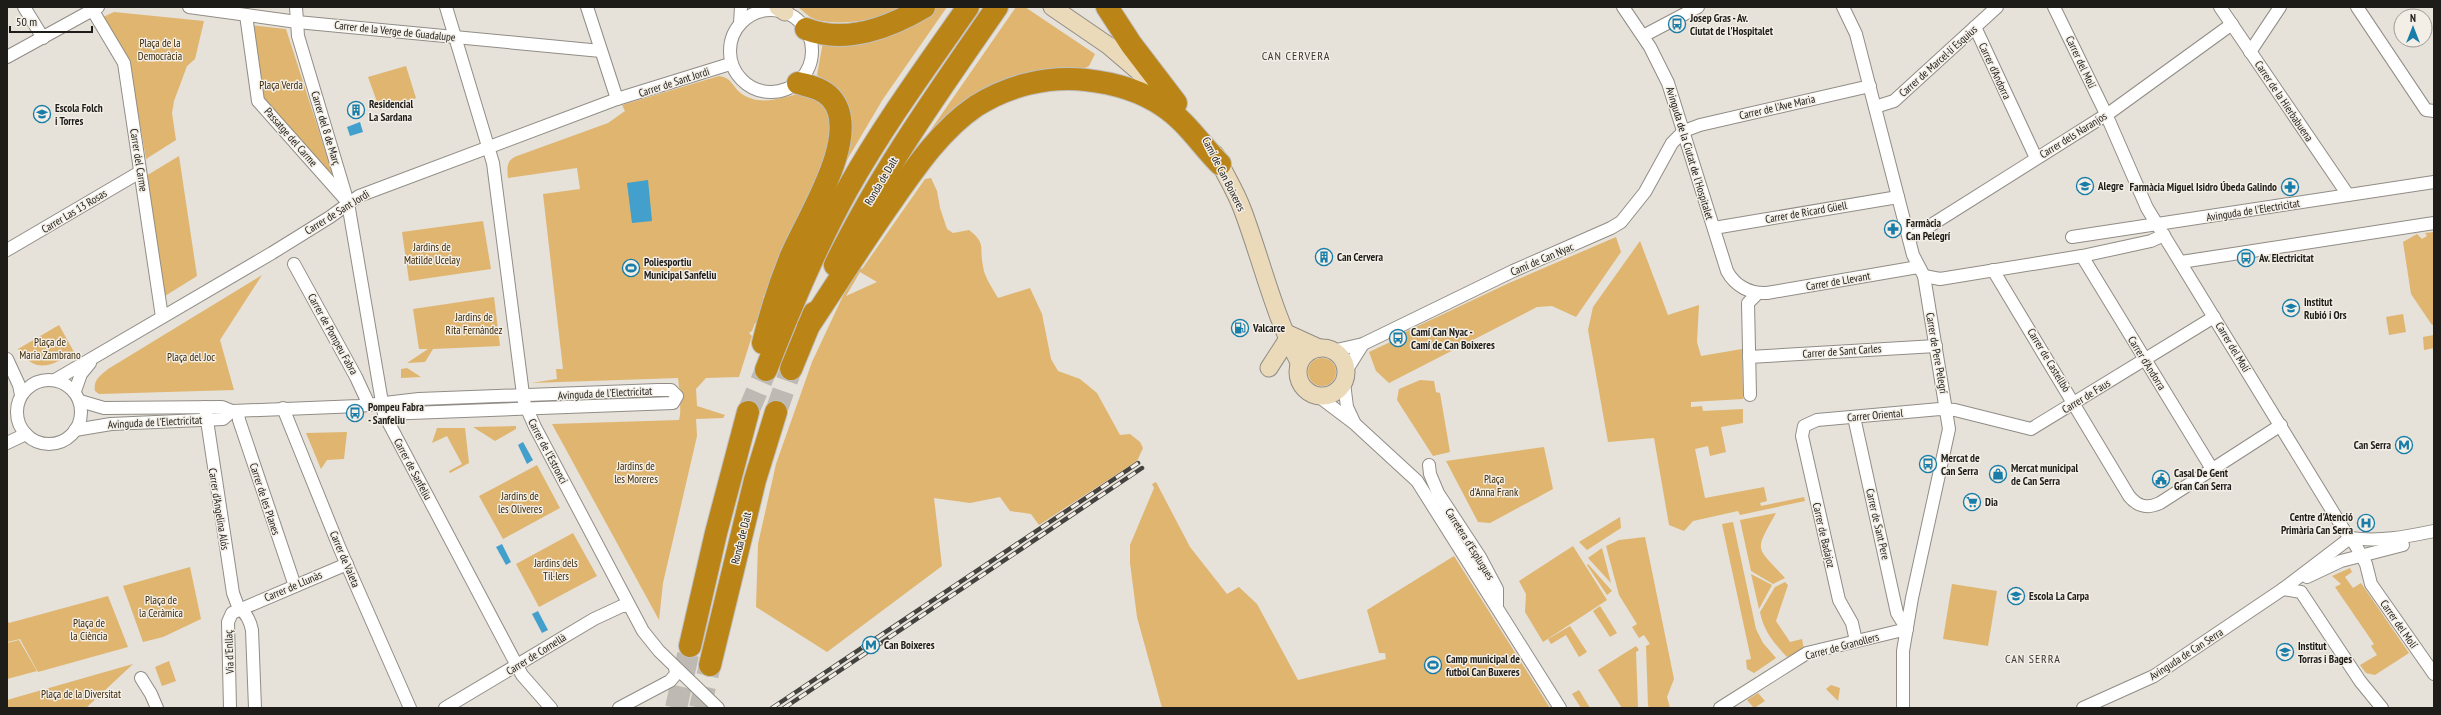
<svg xmlns="http://www.w3.org/2000/svg" width="2441" height="715" font-family="'PT Sans Narrow',sans-serif">
<style>
.green{fill:#dfb56f;fill-rule:evenodd}
.water{fill:#439fcb}
.lines{fill:none;stroke-linecap:round;stroke-linejoin:round}
.highway-tunnel{stroke:#bebab3;stroke-width:22;stroke-dasharray:22 11;stroke-linecap:butt}
.street-casing{stroke:#918d86;stroke-width:14}
.secondary-casing{stroke:#918d86;stroke-width:19}
.highway-casing{stroke:#c0bfbf;stroke-width:24}
.street{stroke:#fff;stroke-width:12}
.secondary{stroke:#eadab9;stroke-width:17}
.highway{stroke:#ba8516;stroke-width:22}
.rail-casing{stroke:#44423e;stroke-width:4.5}
.rail{stroke:#f3eee6;stroke-width:3;stroke-dasharray:9;stroke-linecap:butt}
.labels{text-anchor:middle;stroke-width:3;stroke-linejoin:round;paint-order:stroke}
.poi-label{font-size:11px;font-weight:bold;fill:#1e1c19;stroke:#f3eee6;text-anchor:start}
.street-label{font-size:11px;fill:#1e1c19;stroke:#f3eee6}
.park-label{font-size:11px;fill:#392604;stroke:#f3eee6}
.neighbourhood-label{font-size:12px;letter-spacing:1px;fill:#3b3731;stroke:#f3eee6}
</style>
<rect width="100%" height="100%" fill="#e6e1d9"/>
<g class="green">
<path d="M798,7H909C887,19 833,29 810,17C806,14 802,10 798,7Z"/>
<path d="M933,7H947L883,99L828,192L847,142L830,84L817,75L823,42Z"/>
<path d="M1016,7H1025L1095,54L1089,66L1083,69L1034,73L921,144Z"/>
<path d="M114,12L204,21L195,59L187,66L174,101L172,113L176,140L146,159L129,61L103,17Z"/>
<path d="M250,25L286,29L335,181L261,95Z"/>
<path d="M406,66L416,98L380,110L368,77Z"/>
<path d="M719,76C733,78 732,87 742,94C763,108 784,95 806,93L830,108L834,143L768,294L763,296L765,300L757,323H755L752,331L749,333L752,336L739,377L706,378L696,389L697,406L725,415L723,418L696,419L697,436L663,583L659,620L552,424L679,420C682,410 678,402 682,392L679,387L678,378L531,383L557,379L556,369H563L543,194L580,189L577,168L508,178C507,168 506,160 517,156L608,123L625,111L622,105Z"/>
<path d="M179,156L197,276L165,296L146,176Z"/>
<path d="M931,178L937,191L940,208L947,229L953,233L969,230C987,244 979,248 983,266C984,277 993,289 998,298L1030,288L1042,314L1051,359L1058,371L1080,379L1097,393L1120,435L1130,434L1140,442L1143,448L1137,461L1039,525L1031,514L1010,511L1000,497L970,503L934,498L942,566L827,652L756,607L758,544L776,464L812,362L857,266L862,269L925,179ZM860,272L877,282L846,296Z"/>
<path d="M483,221L491,269L409,281L402,232Z"/>
<path d="M2434,232V324L2432,325L2411,294L2403,242L2417,234L2422,239L2427,236L2425,233Z"/>
<path d="M1616,237L1621,252L1576,317L1552,306L1537,307L1389,383L1376,371L1369,352L1401,337V334L1509,283Z"/>
<path d="M1640,241L1668,315L1699,305L1697,342L1701,356L1742,349L1743,399L1691,402V407L1702,406L1703,411L1743,409V423L1721,427L1726,452L1710,456L1708,446L1695,449L1705,498L1764,487L1767,501L1760,503L1761,506L1804,497L1805,501L1740,515L1738,511L1693,521L1684,531L1669,525L1654,438L1608,442L1588,330L1593,307Z"/>
<path d="M262,275L220,340L234,390L99,394L95,391C93,380 100,376 108,369Z"/>
<path d="M494,297L500,346L433,349L425,362L407,363L428,349H419L413,309Z"/>
<path d="M2403,314L2406,332L2389,335L2386,317Z"/>
<path d="M59,325L74,352C52,366 36,375 18,349Z"/>
<path d="M2434,335V348L2424,350L2423,337Z"/>
<circle cx="1322" cy="372" r="14"/>
<path d="M407,368L421,377L401,378V369Z"/>
<path d="M1420,380L1434,381L1436,392L1440,393L1450,452L1433,456L1397,400L1399,389Z"/>
<path d="M516,426V429L495,441L473,427Z"/>
<path d="M437,428H465L469,463L450,473L449,471L462,464L447,436L432,443Z"/>
<path d="M347,432L344,459L327,460L321,469L306,433Z"/>
<path d="M1544,447L1553,489L1490,523L1478,522L1446,461Z"/>
<path d="M537,465L560,508L503,539L479,496Z"/>
<path d="M1156,482L1190,547L1227,594L1239,587L1257,604L1298,680L1386,659L1385,653H1379L1367,610L1454,556L1550,708H1162L1137,617L1130,563V545L1154,488L1152,484Z"/>
<path d="M1776,513C1754,553 1755,545 1785,578L1773,584L1751,571L1740,520Z"/>
<path d="M1620,517L1621,528L1587,550L1579,542Z"/>
<path d="M1733,522L1756,629L1763,643L1776,658L1754,673L1747,669L1746,660L1751,659L1722,524Z"/>
<path d="M573,533L597,576L539,607L516,564Z"/>
<path d="M1645,537L1674,679L1667,697L1670,708H1650L1648,706L1646,646L1650,644L1644,635L1639,638L1632,627L1637,624L1619,595L1606,546L1619,540Z"/>
<path d="M1573,546L1607,600L1543,642L1525,612L1526,594L1519,581Z"/>
<path d="M1602,548L1611,583L1588,558Z"/>
<path d="M1588,564L1612,591L1607,595L1587,565Z"/>
<path d="M190,567L201,619L163,637L143,642L123,586Z"/>
<path d="M2350,568L2352,572L2345,577L2353,588L2361,583L2409,653L2375,675L2366,673L2360,665L2377,655L2371,646L2374,644L2335,587L2341,584L2332,576Z"/>
<path d="M1751,574L1772,585L1759,609Z"/>
<path d="M1785,582L1788,585L1776,621L1790,642L1802,639L1804,650L1787,657C1774,643 1764,632 1760,612L1775,587Z"/>
<path d="M1952,584L1997,591L1988,646L1943,639Z"/>
<path d="M108,596L128,647L38,672L20,639L7,642V620L9,623Z"/>
<path d="M1600,606L1617,633L1610,637L1593,611Z"/>
<path d="M1570,626L1587,652L1579,657L1566,635L1551,644L1548,639Z"/>
<path d="M19,640L37,671L7,679V643Z"/>
<path d="M1636,646L1639,650L1636,652L1638,708H1622L1598,670Z"/>
<path d="M169,661L176,681L162,686L155,667Z"/>
<path d="M133,664L86,708H7V700Z"/>
<path d="M1831,685L1840,688L1838,701L1826,689Z"/>
<path d="M1579,690L1590,708H1581L1572,694Z"/>
<path d="M1758,693L1765,701L1754,708L1747,700Z"/>
</g>
<g class="water">
<path d="M360,122L363,132L350,136L347,127Z"/>
<path d="M648,180L652,221L632,223L627,183Z"/>
<path d="M523,442L533,460L527,464L518,445Z"/>
<path d="M502,544L511,562L506,565L496,547Z"/>
<path d="M538,611L548,630L542,633L532,614Z"/>
</g>
<g class="lines">
<g class="highway-tunnel">
<path d="M748,412L766,370"/>
<path d="M776,412L791,369"/>
<path d="M676,708L690,646"/>
<path d="M700,708L710,665"/>
</g>
<g class="street-casing">
<g id="street">
<path d="M24,7L43,38"/>
<path d="M189,7L297,22L601,51"/>
<path d="M296,7L298,36L348,203L384,414L522,675L551,708"/>
<path d="M446,7L493,163L524,402L535,427L643,631L659,651L718,708"/>
<path d="M587,7L617,99"/>
<path d="M1623,7L1650,47L1668,83L1727,271C1735,286 1750,294 1767,293L1918,267"/>
<path d="M1843,7L1856,34L1913,255L1924,276L1949,429L1912,598L1903,651V708"/>
<path d="M2054,7L2106,114L2147,208L2344,530L2356,546L2366,564L2371,584L2434,674"/>
<path d="M2220,7L2348,195"/>
<path d="M2357,7L2426,110L2434,111"/>
<circle cx="771" cy="51" r="41"/>
<path d="M93,11L124,63L162,317"/>
<path d="M246,15L258,101L345,199"/>
<path d="M740,23L741,7"/>
<path d="M1975,27L2036,158"/>
<path d="M1643,36L1698,7"/>
<path d="M2250,52L2280,7"/>
<path d="M7,57L98,7"/>
<path d="M1875,107L1894,101L1997,7"/>
<path d="M1714,228L1898,197"/>
<path d="M2072,237L2434,182"/>
<path d="M1909,239L2112,111L2232,24"/>
<path d="M7,250L140,172"/>
<path d="M2082,256L2212,469"/>
<path d="M2181,262L2434,223"/>
<path d="M294,264L356,377L369,405"/>
<path d="M1993,270L2129,496C2138,507 2147,509 2160,503L2281,425"/>
<path d="M1924,276L1940,279L2082,256L2151,241L2164,235"/>
<path d="M1332,351L1363,344L1513,271L1611,228L1621,222L1645,192L1672,143L1684,131L1700,125L1870,86"/>
<path d="M1749,357L1936,346"/>
<path d="M7,359L19,385L21,395"/>
<path d="M1346,371L1363,344"/>
<circle cx="49" cy="412" r="32"/>
<path d="M55,380L272,253L330,217L359,196L617,99L730,64"/>
<path d="M1344,383L1347,407L1354,422"/>
<path d="M75,391L81,374L90,363"/>
<path d="M1750,395L1748,303L1757,294"/>
<path d="M1318,396L1355,424L1417,481L1560,708"/>
<path d="M80,401L104,408L222,407L232,411L359,406L419,399L658,390H671L677,396L673,403L384,414"/>
<path d="M205,407L233,593L239,609"/>
<path d="M283,408L340,549L410,708"/>
<path d="M238,411L239,420L295,586"/>
<path d="M75,430L111,424L223,419L232,411"/>
<path d="M7,443L26,434"/>
<path d="M1429,465L1430,474L1438,493L1480,557L1497,589V607"/>
<path d="M2307,577L2341,561L2403,545"/>
<path d="M2283,589L2301,592L2360,681L2382,708"/>
<path d="M239,609C247,613 250,621 252,630L255,708"/>
<path d="M1856,641L1852,623L1839,600L1802,436L1804,426L1817,420L1940,409L1955,410L2031,429L2214,317"/>
<path d="M141,678L151,694L157,708"/>
<path d="M230,708L228,622L232,613L347,564"/>
<path d="M445,708L594,619L622,606H629"/>
<path d="M619,708L670,681L676,674L675,667"/>
<path d="M1720,708L1807,653L1907,629L1897,613L1854,417"/>
<path d="M2083,708L2154,676L2283,589L2350,538C2380,542 2405,537 2434,531"/>
</g>
</g>
<g class="secondary-casing">
<g id="secondary">
<path d="M778,7L785,12"/>
<path d="M1052,7L1109,46L1158,88"/>
<path d="M1215,154C1224,173 1236,191 1243,211C1262,262 1274,315 1299,362"/>
<path d="M1286,333L1319,348"/>
<circle cx="1322" cy="372" r="24"/>
<path d="M1269,368L1287,340"/>
</g>
</g>
<g class="highway-casing">
<g id="highway">
<path d="M1107,7L1131,44L1176,103"/>
<path d="M806,29C845,44 889,28 924,7"/>
<path d="M835,265C880,173 939,91 997,7"/>
<path d="M808,327C837,284 864,240 894,198C917,165 942,129 976,106C1009,85 1048,76 1086,80C1113,83 1140,90 1163,106C1186,121 1201,145 1220,164"/>
<path d="M763,343C770,314 780,283 791,256C807,218 863,134 831,98C822,88 809,86 798,83"/>
<path d="M791,369L814,313"/>
<path d="M766,370C790,308 815,248 847,190C883,126 926,67 968,7"/>
<path d="M690,646L716,533L748,412"/>
<path d="M710,665L755,480L776,412"/>
</g>
</g>
<use href="#street" class="street"/>
<use href="#secondary" class="secondary"/>
<use href="#highway" class="highway"/>
<g class="rail-casing">
<g id="rail">
<path d="M772,708L1138,463"/>
<path d="M784,708L1142,468"/>
</g>
</g>
<use href="#rail" class="rail"/>
</g>
<defs>
<g id="bus-ring" transform="scale(0.9)"><circle r="9.5" fill="#f3eee6" stroke="#187da8" stroke-width="1.5"/><path d="M-5-6H5V4H4V6H2V4H-2V6H-4V4H-5ZM-3.5-4V0h7V-4ZM-3.5 1.2v1.5H-2V1.2ZM2 1.2v1.5H3.5V1.2Z" fill="#187da8"/></g>
<g id="building-ring" transform="scale(0.9)"><circle r="9.5" fill="#f3eee6" stroke="#187da8" stroke-width="1.5"/><path d="M-4-6H4V6H1V3H-1V6H-4ZM-2.5-4.3h1.7v1.8h-1.7ZM.8-4.3h1.7v1.8H.8ZM-2.5-1h1.7V.8h-1.7ZM.8-1h1.7V.8H.8Z" fill="#187da8"/></g>
<g id="school-ring" transform="scale(0.9)"><circle r="9.5" fill="#f3eee6" stroke="#187da8" stroke-width="1.5"/><path d="M0-5L7-2L0 1L-7-2ZM-4 1L0 2.5L4 1V4Q0 6-4 4Z" fill="#187da8"/></g>
<g id="pharmacy-ring" transform="scale(0.9)"><circle r="9.5" fill="#f3eee6" stroke="#187da8" stroke-width="1.5"/><path d="M-2-6h4v4h4v4h-4v4h-4v-4h-4v-4h4Z" fill="#187da8"/></g>
<g id="stadium-ring" transform="scale(0.9)"><circle r="9.5" fill="#f3eee6" stroke="#187da8" stroke-width="1.5"/><path d="M0-5a6.5 5 0 1 0 0 10a6.5 5 0 1 0 0-10ZM-3.5-1.8h7v3.6h-7Z" fill="#187da8"/></g>
<g id="fuel-ring" transform="scale(0.9)"><circle r="9.5" fill="#f3eee6" stroke="#187da8" stroke-width="1.5"/><path d="M-5.5-6h7V0h2V4h1.3V-2.5L3-4.5l.8-.8L6-3V5H2.5V1h-1V6h-7ZM-4.2-4.7v3.2H.2V-4.7Z" fill="#187da8"/></g>
<g id="metro-ring" transform="scale(0.9)"><circle r="9.5" fill="#f3eee6" stroke="#187da8" stroke-width="1.5"/><path d="M-5.5 5V-5H-3L0 0L3-5H5.5V5H3V-.5L0 4L-3-.5V5Z" fill="#187da8"/></g>
<g id="shop-ring" transform="scale(0.9)"><circle r="9.5" fill="#f3eee6" stroke="#187da8" stroke-width="1.5"/><path d="M-5-2.5h2.3a2.7 3.5 0 0 1 5.4 0H5L5.5 6h-11ZM-1.5-2.5h3a1.5 2.3 0 0 0-3 0Z" fill="#187da8"/></g>
<g id="civic-ring" transform="scale(0.9)"><circle r="9.5" fill="#f3eee6" stroke="#187da8" stroke-width="1.5"/><path d="M-.6-6.5H3V-4.5H.6V-3L4-1V1h2V6H-6V1h2V-1L-.6-3ZM-1.2 2.5V6h2.4V2.5Z" fill="#187da8"/></g>
<g id="supermarket-ring" transform="scale(0.9)"><circle r="9.5" fill="#f3eee6" stroke="#187da8" stroke-width="1.5"/><path d="M-6-5.5h2.5l.6 2H6L4.5 2H-2.5L-4.4-4H-6ZM-1.5 3.2a1.3 1.3 0 1 0 .1 0ZM3 3.2a1.3 1.3 0 1 0 .1 0Z" fill="#187da8"/></g>
<g id="hospital-ring" transform="scale(0.9)"><circle r="9.5" fill="#f3eee6" stroke="#187da8" stroke-width="1.5"/><path d="M-5-5h3v3.5h4V-5h3V5h-3V1.5h-4V5h-3Z" fill="#187da8"/></g>
</defs>
<g fill-rule="evenodd">
<use href="#bus-ring" x="1677" y="24"/>
<use href="#building-ring" x="356" y="110"/>
<use href="#school-ring" x="42" y="114"/>
<use href="#school-ring" x="2085" y="186"/>
<use href="#pharmacy-ring" x="2290" y="187"/>
<use href="#pharmacy-ring" x="1893" y="229"/>
<use href="#building-ring" x="1324" y="257"/>
<use href="#bus-ring" x="2246" y="258"/>
<use href="#stadium-ring" x="631" y="268"/>
<use href="#school-ring" x="2291" y="308"/>
<use href="#fuel-ring" x="1240" y="328"/>
<use href="#bus-ring" x="1398" y="338"/>
<use href="#bus-ring" x="355" y="413"/>
<use href="#metro-ring" x="2404" y="445"/>
<use href="#bus-ring" x="1928" y="464"/>
<use href="#shop-ring" x="1998" y="474"/>
<use href="#civic-ring" x="2161" y="479"/>
<use href="#supermarket-ring" x="1972" y="502"/>
<use href="#hospital-ring" x="2366" y="523"/>
<use href="#school-ring" x="2016" y="596"/>
<use href="#metro-ring" x="871" y="645"/>
<use href="#school-ring" x="2285" y="652"/>
<use href="#stadium-ring" x="1433" y="665"/>
</g>
<g class="labels">
<g class="poi-label">
<text x="1690" y="22">Josep Gras - Av.<tspan x="1690" dy="13">Ciutat de l'Hospitalet</tspan></text>
<text x="369" y="108">Residencial<tspan x="369" dy="13">La Sardana</tspan></text>
<text x="55" y="112">Escola Folch<tspan x="55" dy="13">i Torres</tspan></text>
<text x="2098" y="190">Alegre</text>
<text x="2277" y="191" text-anchor="end">Farmàcia Miguel Isidro Úbeda Galindo</text>
<text x="1906" y="227">Farmàcia<tspan x="1906" dy="13">Can Pelegrí</tspan></text>
<text x="1337" y="261">Can Cervera</text>
<text x="2259" y="262">Av. Electricitat</text>
<text x="644" y="266">Poliesportiu<tspan x="644" dy="13">Municipal Sanfeliu</tspan></text>
<text x="2304" y="306">Institut<tspan x="2304" dy="13">Rubió i Ors</tspan></text>
<text x="1253" y="332">Valcarce</text>
<text x="1411" y="336">Camí Can Nyac -<tspan x="1411" dy="13">Camí de Can Boixeres</tspan></text>
<text x="368" y="411">Pompeu Fabra<tspan x="368" dy="13">- Sanfeliu</tspan></text>
<text x="2391" y="449" text-anchor="end">Can Serra</text>
<text x="1941" y="462">Mercat de<tspan x="1941" dy="13">Can Serra</tspan></text>
<text x="2011" y="472">Mercat municipal<tspan x="2011" dy="13">de Can Serra</tspan></text>
<text x="2174" y="477">Casal De Gent<tspan x="2174" dy="13">Gran Can Serra</tspan></text>
<text x="1985" y="506">Dia</text>
<text x="2353" y="521" text-anchor="end">Centre d'Atenció<tspan x="2353" dy="13">Primària Can Serra</tspan></text>
<text x="2029" y="600">Escola La Carpa</text>
<text x="884" y="649">Can Boixeres</text>
<text x="2298" y="650">Institut<tspan x="2298" dy="13">Torras i Bages</tspan></text>
<text x="1446" y="663">Camp municipal de<tspan x="1446" dy="13">futbol Can Buxeres</tspan></text>
</g>
<g class="street-label">
<text transform="translate(395 31) rotate(6)" y="4">Carrer de la Verge de Guadalupe</text>
<text transform="translate(1938 61) rotate(-42)" y="4">Carrer de Marcel·lí Esquius</text>
<text transform="translate(2081 62) rotate(65)" y="4">Carrer del Molí</text>
<text transform="translate(1995 71) rotate(65)" y="4">Carrer d'Andorra</text>
<text transform="translate(674 82) rotate(-18)" y="4">Carrer de Sant Jordi</text>
<text transform="translate(2284 101) rotate(56)" y="4">Carrer de la Hierbabuena</text>
<text transform="translate(1777 107) rotate(-13)" y="4">Carrer de l'Ave Maria</text>
<text transform="translate(326 128) rotate(73)" y="4">Carrer del 8 de Març</text>
<text transform="translate(2073 135) rotate(-32)" y="4">Carrer dels Naranjos</text>
<text transform="translate(291 137) rotate(49)" y="4">Passatge del Carme</text>
<text transform="translate(1690 153) rotate(73)" y="4">Avinguda de la Ciutat de l'Hospitalet</text>
<text transform="translate(139 160) rotate(81)" y="4">Carrer del Carme</text>
<text transform="translate(1224 174) rotate(63)" y="4">Camí de Can Boixeres</text>
<text transform="translate(881 181) rotate(-59)" y="4">Ronda de Dalt</text>
<text transform="translate(2253 210) rotate(-9)" y="4">Avinguda de l'Electricitat</text>
<text transform="translate(74 211) rotate(-31)" y="4">Carrer Las 13 Rosas</text>
<text transform="translate(337 212) rotate(-32)" y="4">Carrer de Sant Jordi</text>
<text transform="translate(1806 212) rotate(-10)" y="4">Carrer de Ricard Güell</text>
<text transform="translate(1542 259) rotate(-23)" y="4">Camí de Can Nyac</text>
<text transform="translate(1838 281) rotate(-10)" y="4">Carrer de Llevant</text>
<text transform="translate(333 334) rotate(61)" y="4">Carrer de Pompeu Fabra</text>
<text transform="translate(2233 347) rotate(59)" y="4">Carrer del Molí</text>
<text transform="translate(1842 351) rotate(-4)" y="4">Carrer de Sant Carles</text>
<text transform="translate(1937 353) rotate(80)" y="4">Carrer de Pere Pelegrí</text>
<text transform="translate(2049 360) rotate(59)" y="4">Carrer de Castellbò</text>
<text transform="translate(2147 363) rotate(58)" y="4">Carrer d'Andorra</text>
<text transform="translate(605 393) rotate(-3)" y="4">Avinguda de l'Electricitat</text>
<text transform="translate(2086 396) rotate(-32)" y="4">Carrer de Faus</text>
<text transform="translate(1875 415) rotate(-5)" y="4">Carrer Oriental</text>
<text transform="translate(155 422) rotate(-3)" y="4">Avinguda de l'Electricitat</text>
<text transform="translate(548 451) rotate(62)" y="4">Carrer de l'Estronci</text>
<text transform="translate(413 469) rotate(62)" y="4">Carrer de Sanfeliu</text>
<text transform="translate(265 499) rotate(72)" y="4">Carrer de les Planes</text>
<text transform="translate(219 509) rotate(81)" y="4">Carrer d'Angelina Alós</text>
<text transform="translate(1878 524) rotate(77)" y="4">Carrer de Sant Pere</text>
<text transform="translate(1824 535) rotate(77)" y="4">Carrer de Badajoz</text>
<text transform="translate(741 538) rotate(-76)" y="4">Ronda de Dalt</text>
<text transform="translate(1470 544) rotate(58)" y="4">Carretera d'Esplugues</text>
<text transform="translate(345 559) rotate(67)" y="4">Carrer de Valeta</text>
<text transform="translate(293 586) rotate(-23)" y="4">Carrer de Llunàs</text>
<text transform="translate(2399 624) rotate(55)" y="4">Carrer del Molí</text>
<text transform="translate(1842 646) rotate(-15)" y="4">Carrer de Granollers</text>
<text transform="translate(229 652) rotate(-92)" y="4">Via d'Enllaç</text>
<text transform="translate(536 654) rotate(-32)" y="4">Carrer de Cornellà</text>
<text transform="translate(2186 654) rotate(-33)" y="4">Avinguda de Can Serra</text>
</g>
<g class="park-label">
<text x="160" y="47">Plaça de la<tspan x="160" dy="13">Democràcia</tspan></text>
<text x="281" y="89">Plaça Verda</text>
<text x="432" y="251">Jardins de<tspan x="432" dy="13">Matilde Ucelay</tspan></text>
<text x="474" y="321">Jardins de<tspan x="474" dy="13">Rita Fernández</tspan></text>
<text x="50" y="346">Plaça de<tspan x="50" dy="13">Maria Zambrano</tspan></text>
<text x="191" y="361">Plaça del Joc</text>
<text x="636" y="470">Jardins de<tspan x="636" dy="13">les Moreres</tspan></text>
<text x="1494" y="483">Plaça<tspan x="1494" dy="13">d'Anna Frank</tspan></text>
<text x="520" y="500">Jardins de<tspan x="520" dy="13">les Oliveres</tspan></text>
<text x="556" y="567">Jardins dels<tspan x="556" dy="13">Til·lers</tspan></text>
<text x="161" y="604">Plaça de<tspan x="161" dy="13">la Ceràmica</tspan></text>
<text x="89" y="627">Plaça de<tspan x="89" dy="13">la Ciència</tspan></text>
<text x="81" y="698">Plaça de la Diversitat</text>
</g>
<g class="neighbourhood-label">
<text x="1296" y="60">CAN CERVERA</text>
<text x="2033" y="663">CAN SERRA</text>
</g>
</g>
<rect width="2441" height="715" fill="none" stroke="#1e1c19" stroke-width="16"/>
<g transform="translate(2413 28)"><circle r="19" fill="#f3eee6" stroke="#9e9a94"/>
<path d="M0-3L7 15L0 10L-7 15Z" fill="#187da8"/>
<text y="-6" font-size="11" font-weight="bold" text-anchor="middle" fill="#1e1c19">N</text>
</g>
<path d="M10 26v6h82v-6" fill="none" stroke="#1e1c19" stroke-width="2"/>
<text x="16" y="26" font-size="12" fill="#1e1c19" stroke="#f3eee6" stroke-width="3" paint-order="stroke">50 m</text>
</svg>
